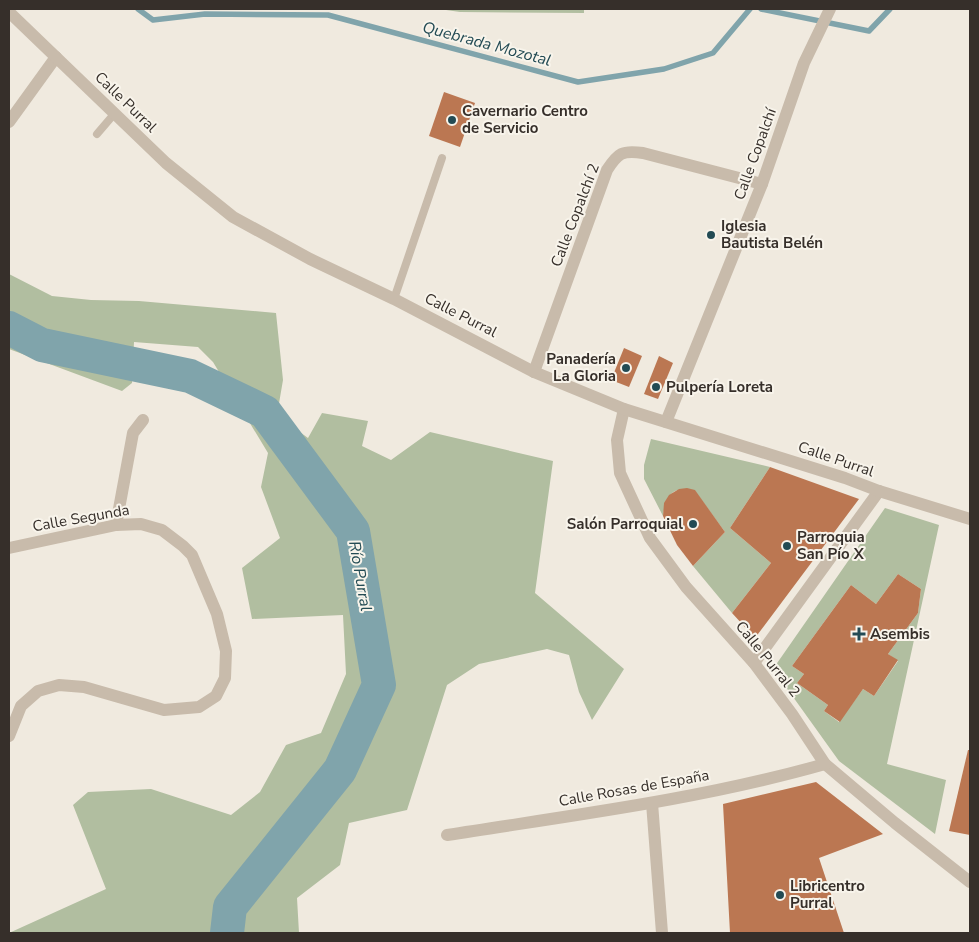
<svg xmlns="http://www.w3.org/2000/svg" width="979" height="942" font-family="'Nunito Sans',sans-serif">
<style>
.green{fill:#b1bea0;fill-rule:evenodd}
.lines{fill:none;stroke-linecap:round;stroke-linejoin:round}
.stream{stroke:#80a4ab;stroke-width:5.5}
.river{stroke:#80a4ab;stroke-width:34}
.building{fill:#bb7752}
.service{stroke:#c8bbab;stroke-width:8}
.minor{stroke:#c8bbab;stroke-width:12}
.tertiary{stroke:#c8bbab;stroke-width:12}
.poi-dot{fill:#234b54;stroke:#f8f4eb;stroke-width:2}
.labels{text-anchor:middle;stroke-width:4;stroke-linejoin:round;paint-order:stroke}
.street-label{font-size:15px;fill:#362f2a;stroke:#f8f4eb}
.poi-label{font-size:15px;font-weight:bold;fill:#362f2a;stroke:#f8f4eb;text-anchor:start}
.water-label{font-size:16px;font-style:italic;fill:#234b54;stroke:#f8f4eb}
</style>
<rect width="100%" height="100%" fill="#f0eadf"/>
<g class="green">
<path d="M439,9H584V13L460,12Z"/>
<path d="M9,274L52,296L91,300L139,301L276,313L283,380L277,415L308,438L322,413L368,421L362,446L391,460L430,432L553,461L535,593L624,669L592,720L579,692L569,655L547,649L479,664L447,685L407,810L349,823L340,865L297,898L299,933H9L106,889L73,805L88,792L151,789L231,815L260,792L286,745L321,733L346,674L343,615L252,619L242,568L280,538L261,487L268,453L213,362L198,347L134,342L132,383L122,391L9,349Z"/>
<path d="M651,439L770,467L730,528L771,563L732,613L693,566L725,532L695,491C673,484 665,497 663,516L644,479V465Z"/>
<path d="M885,508L939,525L887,764L946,780L935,834L839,761L773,669ZM898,574L921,589L918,613L888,654L898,661L874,696L863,689L839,722L824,711L828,705L797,683L804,674L792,666L851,585L876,604Z"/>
</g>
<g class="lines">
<g class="stream">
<path d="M138,9L153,20L205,14L328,15L578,82L664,69L713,53L750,9"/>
<path d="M761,9L869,31L890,9"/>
</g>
<path class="river" d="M9,328L42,345L190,376L265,412L353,531L379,685L340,770L230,907L227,933"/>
</g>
<g class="building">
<path d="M444,92L475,103L460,147L429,136Z"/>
<path d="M624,348L642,356L629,387L611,380Z"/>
<path d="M659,356L673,363L658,399L644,394Z"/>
<path d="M770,467L859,499L755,638L732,613L771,563L730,528Z"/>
<path d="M687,488L695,490L725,532L693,566L677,545L663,516L664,503L669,495L679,489Z"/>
<path d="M898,574L921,589L918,613L888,654L898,660L874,696L863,689L840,722L824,711L828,705L797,683L804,674L792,666L851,585L876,604Z"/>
<path d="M968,750H970V835L949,831Z"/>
<path d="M816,782L883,834L819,858L844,933H730L723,804Z"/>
</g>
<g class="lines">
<g class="service">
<path d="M97,134L115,113"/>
<path d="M394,299L442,158"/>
</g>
<g class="minor">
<path d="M9,122L56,57"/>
<path d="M534,372L607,170C618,153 622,150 643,153L762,184"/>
<path d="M624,409L617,440L620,473L650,538L686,587L754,663L792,714L825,764L895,823L970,882"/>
<path d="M666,422L762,184L804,63L830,9"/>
<path d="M116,525L133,433L143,420"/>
<path d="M9,548L116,525L141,524L162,530L183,546L192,555L217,614L226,651L225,678L216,696L199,707L164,710L84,687L59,685L38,691L21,706L9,736"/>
<path d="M754,663L879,491"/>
<path d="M652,803L662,933"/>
<path d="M447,835C574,815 702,799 825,764"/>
</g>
<path class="tertiary" d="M9,12L166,163L233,217L310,259L394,299L534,372L624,409L845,478L879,491L970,519"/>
</g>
<g class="poi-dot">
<circle cx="452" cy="120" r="5"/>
<circle cx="711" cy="235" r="5"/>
<circle cx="626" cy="368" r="5"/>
<circle cx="656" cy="387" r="5"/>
<circle cx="693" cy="524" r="5"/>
<circle cx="787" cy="546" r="5"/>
<path d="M856.5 626.5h5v5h5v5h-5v5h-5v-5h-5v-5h5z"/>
<circle cx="780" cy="895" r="5"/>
</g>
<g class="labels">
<g class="street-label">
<text transform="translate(126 102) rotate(44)" y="5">Calle Purral</text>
<text transform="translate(755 154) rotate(-70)" y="5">Calle Copalchí</text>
<text transform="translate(575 215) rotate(-69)" y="5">Calle Copalchí 2</text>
<text transform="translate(461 315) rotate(27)" y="5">Calle Purral</text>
<text transform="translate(836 459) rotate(19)" y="5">Calle Purral</text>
<text transform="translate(81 518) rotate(-10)" y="5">Calle Segunda</text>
<text transform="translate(768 659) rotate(51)" y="5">Calle Purral 2</text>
<text transform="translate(634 788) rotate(-10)" y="5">Calle Rosas de España</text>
</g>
<g class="poi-label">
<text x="462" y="116">Cavernario Centro<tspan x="462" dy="17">de Servicio</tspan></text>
<text x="721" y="231">Iglesia<tspan x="721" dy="17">Bautista Belén</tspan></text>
<text x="616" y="364" text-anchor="end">Panadería<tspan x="616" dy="17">La Gloria</tspan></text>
<text x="666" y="392">Pulpería Loreta</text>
<text x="683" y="529" text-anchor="end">Salón Parroquial</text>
<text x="797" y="542">Parroquia<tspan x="797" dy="17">San Pío X</tspan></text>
<text x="870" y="639">Asembis</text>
<text x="790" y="891">Libricentro<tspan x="790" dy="17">Purral</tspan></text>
</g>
<g class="water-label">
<text transform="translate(487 43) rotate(15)" y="6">Quebrada Mozotal</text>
<text transform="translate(361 576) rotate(80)" y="6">Río Purral</text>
</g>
</g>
<rect width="979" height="942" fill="none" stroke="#362f2a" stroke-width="20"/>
</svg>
